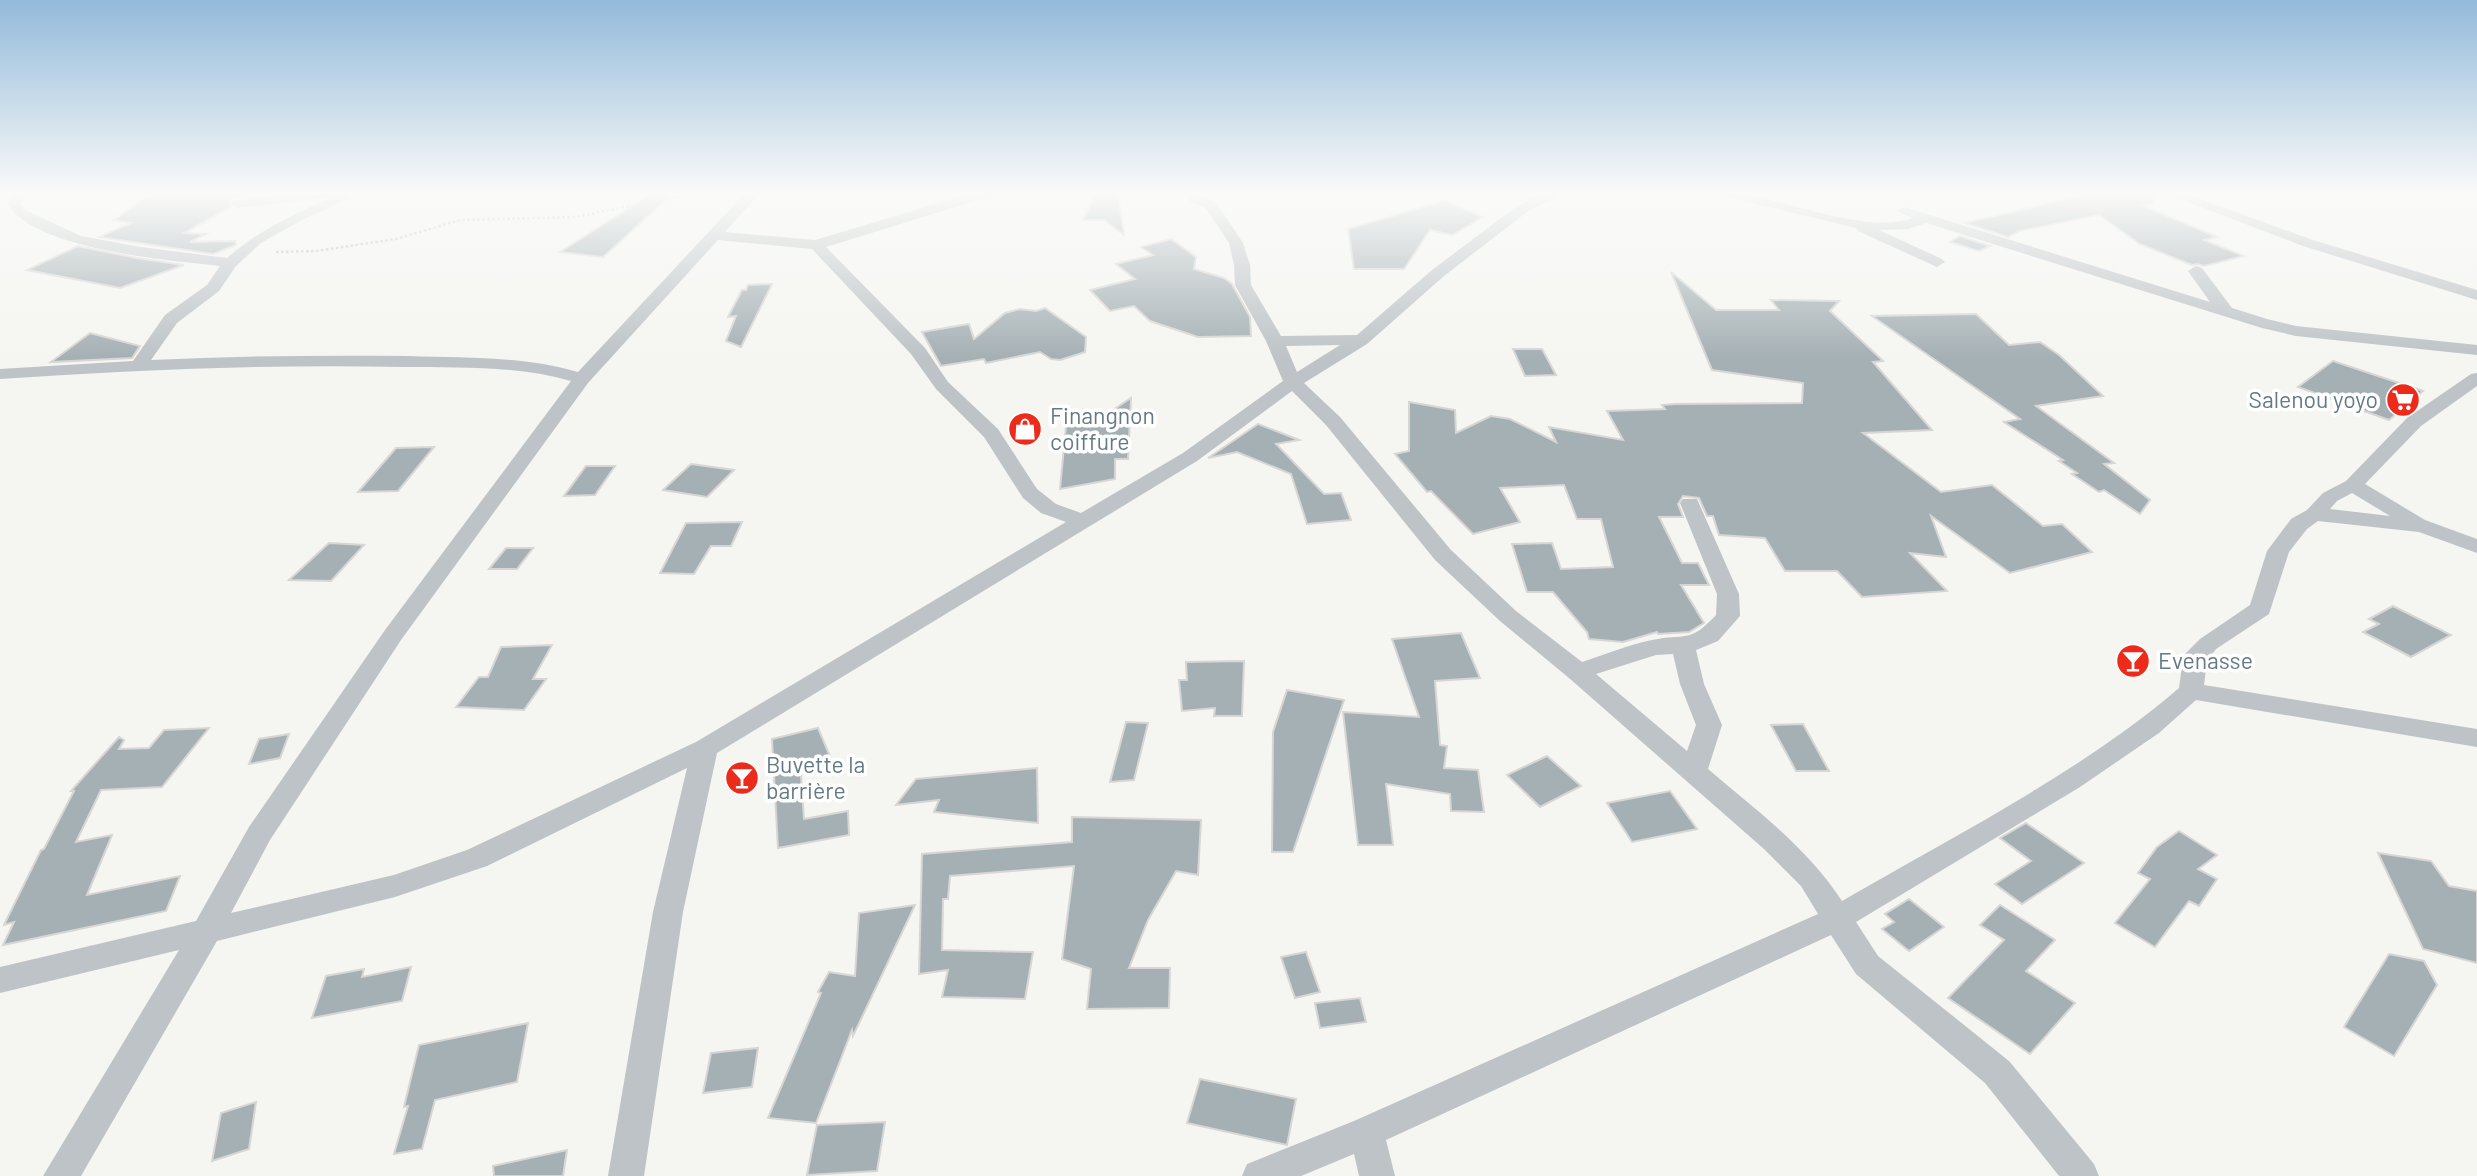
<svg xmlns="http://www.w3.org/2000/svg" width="2477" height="1176" font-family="Barlow,sans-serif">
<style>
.building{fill:#a5b0b4;stroke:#d7d6d4;stroke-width:2}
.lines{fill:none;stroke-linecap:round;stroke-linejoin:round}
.path{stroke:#b7bcbd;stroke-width:2.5;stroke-dasharray:2.5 2.5;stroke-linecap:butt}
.minor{fill:#bdc3c6;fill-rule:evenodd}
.labels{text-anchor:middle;stroke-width:7;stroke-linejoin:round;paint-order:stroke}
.poi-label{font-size:23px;fill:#637a84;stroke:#fff;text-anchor:start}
</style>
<rect width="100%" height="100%" fill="#f5f5f1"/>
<g class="building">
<path d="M151,193H255L233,198L229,203L231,207L184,233L206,234L190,242L235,241L236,245L213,254L99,237L131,223L114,220Z"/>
<path d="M653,193H665L669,197L603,257L560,252Z"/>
<path d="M1096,193H1118L1124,235L1104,220H1083Z"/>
<path d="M2069,193H2153L2154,203L2144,206L2217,237L2204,240L2244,256L2204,266L2197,264L2192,265L2140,244L2099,215L2019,231L2008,237L1964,223L2075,197Z"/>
<path d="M1445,200L1483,217L1452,235L1430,230L1404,269H1354L1348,229Z"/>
<path d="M1960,236L1990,246L1979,251L1950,242Z"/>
<path d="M1171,239L1196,257L1194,269L1224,278L1232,284L1250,317L1251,336L1198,337L1150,321L1134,306L1110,311L1090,290L1135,279L1116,264L1153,255L1141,247Z"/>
<path d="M78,246L137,258L184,265L120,288L27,270Z"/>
<path d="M1671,272L1716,310H1779L1771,300L1839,301L1830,311L1883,361L1873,362L1932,430L1863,433L1941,492L1992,485L2043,526L2062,524L2092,552L2010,573L1931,516L1946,557L1910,553L1947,591L1862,597L1837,571H1785L1765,538L1719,535L1713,516H1707L1699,498L1683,496L1678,504L1683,517H1659L1682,563H1698L1709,585H1681L1704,623L1689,632L1658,634L1657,632L1623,642L1589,639L1587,632L1553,592H1527L1512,544L1552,543L1561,569L1613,567L1601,519H1577L1564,485L1500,488L1520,522L1473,534L1431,491L1427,492L1395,454L1409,451V402L1455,410L1456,433L1491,416L1510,419L1556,442L1549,427L1623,440L1607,411L1665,409L1662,405L1675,404L1802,403L1803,383L1712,370Z"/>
<path d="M772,284L741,347L726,341L736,316L728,317L742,290H746L748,285Z"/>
<path d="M1045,308L1086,337L1085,352L1060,360L1051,359L1040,352L986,363L984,359L941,366L922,332L969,324L974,339L1005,313L1020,309L1036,311Z"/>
<path d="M1976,314L2009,345L2040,342L2059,355L2103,396L2036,406L2114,463L2104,464L2150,500L2140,514L2104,490L2099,492L2072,474L2077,473L2059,461L2063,460L2004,422L2020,419L1872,316Z"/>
<path d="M90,333L140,346L132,358L51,362Z"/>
<path d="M1513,349H1542L1556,375L1525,376Z"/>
<path d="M2333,361L2423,391L2389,420L2298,387Z"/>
<path d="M1131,398L1128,459H1115V479L1060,489L1067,416L1110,412Z"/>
<path d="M1258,424L1299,440L1276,444L1324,494L1341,493L1351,520L1307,524L1291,474L1237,452L1208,458Z"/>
<path d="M434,447L398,491L358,492L396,448Z"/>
<path d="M691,464L734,470L707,497L663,490Z"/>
<path d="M586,466H615L595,495L564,496Z"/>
<path d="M742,522L731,546H711L694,574L660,573L686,523Z"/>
<path d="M329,543L364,545L331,581L289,580Z"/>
<path d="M506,548H533L517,569H489Z"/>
<path d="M2393,606L2451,635L2411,657L2363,632L2379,624L2369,619Z"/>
<path d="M1461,633L1480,678L1435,681L1440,745L1447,746L1444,768L1478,770L1484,812L1451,811L1450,794L1386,784L1393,845H1358L1343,712L1419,717L1392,639Z"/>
<path d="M552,645L533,679H546L524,710L456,707L479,677H488L501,647Z"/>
<path d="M1244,661L1242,716H1214L1215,708L1182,711L1179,680H1187L1186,662Z"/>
<path d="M1287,690L1344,700L1293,852H1272L1273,732Z"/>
<path d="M1126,722L1148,723L1134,780L1110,782Z"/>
<path d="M1803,724L1829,771H1796L1771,725Z"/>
<path d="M209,728L162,787L101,790L76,842L112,835L87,895L180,876L166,911L3,945L14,922L4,925L41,850L44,849L74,791H71L119,737L124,740L119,749L149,748L164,730Z"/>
<path d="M818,728L832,761H800L804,819L848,811L849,835L778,848L772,739Z"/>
<path d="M289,734L280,758L249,764L259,739Z"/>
<path d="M1547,756L1581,786L1540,807L1507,775Z"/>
<path d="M1037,768L1038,823L934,812L939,800L896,805L916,779Z"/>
<path d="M1670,791L1697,829L1632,842L1607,803Z"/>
<path d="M1072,817L1201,820L1198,875L1176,871L1148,920L1129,968H1170L1169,1008L1087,1009L1091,969L1062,959L1074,866L950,876L948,899H943L942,950L1033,952L1025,999L942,997L948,970L919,974L922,854L1072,842Z"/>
<path d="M2026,823L2084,863L2022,904L1995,884L2031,861L2000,838Z"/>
<path d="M2179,831L2217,855L2198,869L2217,879L2199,906L2189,901L2155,947L2115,923L2150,879L2138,873L2157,847Z"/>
<path d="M2378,853L2431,861L2449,886L2477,891V963L2423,949Z"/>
<path d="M1909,899L1944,927L1909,951L1882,929L1894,922L1885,914Z"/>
<path d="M915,905L853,1036L852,1030L816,1123L768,1118L821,993L818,992L829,972L855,976L859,913Z"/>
<path d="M2000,905L2055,940L2026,971L2075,1003L2030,1054L1948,998L2004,940L1980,925Z"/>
<path d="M1306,952L1320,992L1295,998L1281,957Z"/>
<path d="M2389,954L2424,961L2437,985L2394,1056L2344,1027Z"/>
<path d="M411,967L402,1001L312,1018L326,976L364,969L362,977Z"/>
<path d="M1360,998L1366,1022L1320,1028L1315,1003Z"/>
<path d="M528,1023L517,1082L435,1100L422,1149L394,1154L408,1106L404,1107L419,1045Z"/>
<path d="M758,1048L752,1087L703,1093L711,1053Z"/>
<path d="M1200,1079L1296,1099L1287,1145L1187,1123Z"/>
<path d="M256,1102L249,1149L212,1161L221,1113Z"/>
<path d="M885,1122L877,1171L807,1175L817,1125Z"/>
<path d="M567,1150L563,1176H494L493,1166Z"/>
</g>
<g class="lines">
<path class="path" d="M276,252L316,251L396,239L460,220L574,217L697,193"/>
<g class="minor">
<path d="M13,193H27L21,204L25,210L81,236L141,247L227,258C259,230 294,214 333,197L238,208L231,204L233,201L297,193H361L298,222L261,243L236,266L219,291L177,323L151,360C237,356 323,355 408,356C466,358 523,356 578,372L745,193H760L725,232L815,240L972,193H993L991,196L826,247L925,348L948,382L998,429L1037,489L1056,504L1081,513L1183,453L1283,381L1266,341L1235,285L1234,265L1229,243L1206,208L1190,202L1185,193H1199L1201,196L1216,202L1243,243L1250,265L1251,285L1281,336L1357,335L1432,270L1517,206L1544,193H1562L1527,212L1444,276L1367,344L1304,383L1340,417L1451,550L1516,611L1582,662C1604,655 1628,645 1652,640C1686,633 1689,644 1716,615L1717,594L1680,503L1683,499H1697L1739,594L1740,616L1718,641L1696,650L1704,684L1722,725L1708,769C1757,811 1806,846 1842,901C1955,835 2080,773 2179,688L2183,659L2186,653L2200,639L2250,605L2267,551L2291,519L2307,510L2323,493L2346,481L2407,418L2471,374L2477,373V386L2421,426L2365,484L2425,520L2477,539V553L2419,532L2318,521L2307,529L2289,552L2269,614L2216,649L2207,661L2204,685L2477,729V747L2196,700L2159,733L2080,787L1856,922L1878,956L2009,1061L2094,1164L2099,1176H2059L1985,1083L1856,974L1831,935L1386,1140L1395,1176H1359L1354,1154L1301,1176H1242L1247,1164L1354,1121L1818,914L1801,886L1764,849L1569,678L1500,621L1435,560L1326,425L1292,391L1197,461L717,753L683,912L644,1176H608L653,912L687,768L487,866L395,897L217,941L81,1176H43L179,950L0,993V967L196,921L249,827L385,630L571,381C516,365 459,368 403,367C268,364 134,370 0,379V369L133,361L165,315L207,285L220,266C167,260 37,250 7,204ZM718,240L812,249L911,354L936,389L984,437L1023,498L1041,513L1066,522L696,742L467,850L394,875L231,913L270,840L401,640L588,383ZM1340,345L1297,372L1286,346ZM2352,493L2390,516L2330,509L2337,501ZM1673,654L1680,684L1696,725L1687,751L1596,674L1656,655Z"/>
<path d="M1721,193C1776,192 1861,237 1912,218L1897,211L1904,207L2210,302L2188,271L2196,266L2202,268L2232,308L2267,319L2296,326L2477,345V355L2296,336L2262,328L1926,223L1908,229L1879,230L1942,259L1945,262L1937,267L1858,231L1856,228L1723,196Z"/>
<path d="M2164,193H2184L2313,240L2477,290V300L2303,246Z"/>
</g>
</g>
<linearGradient id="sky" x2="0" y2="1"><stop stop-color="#93bada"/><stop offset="0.54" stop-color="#fafaf9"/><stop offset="1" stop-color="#fafaf9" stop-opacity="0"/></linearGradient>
<rect width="2477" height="358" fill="url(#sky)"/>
<defs>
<g id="supermarket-disc" transform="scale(1.75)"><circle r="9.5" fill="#ec2b1b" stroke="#fff"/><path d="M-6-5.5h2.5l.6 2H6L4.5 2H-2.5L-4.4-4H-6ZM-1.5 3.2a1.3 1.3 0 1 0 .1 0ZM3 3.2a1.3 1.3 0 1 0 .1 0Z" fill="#fff"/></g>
<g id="shop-disc" transform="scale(1.75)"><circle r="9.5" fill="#ec2b1b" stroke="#fff"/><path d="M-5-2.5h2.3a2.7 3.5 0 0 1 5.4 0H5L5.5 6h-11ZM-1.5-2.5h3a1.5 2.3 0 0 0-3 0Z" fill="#fff"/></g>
<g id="bar-disc" transform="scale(1.75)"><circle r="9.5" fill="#ec2b1b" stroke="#fff"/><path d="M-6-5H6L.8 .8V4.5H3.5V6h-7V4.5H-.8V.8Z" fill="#fff"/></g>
</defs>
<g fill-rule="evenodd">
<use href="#supermarket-disc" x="2403" y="400"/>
<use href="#shop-disc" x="1025" y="429"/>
<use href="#bar-disc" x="2133" y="661"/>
<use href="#bar-disc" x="742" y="778"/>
</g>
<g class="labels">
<g class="poi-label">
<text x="2378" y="408" text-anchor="end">Salenou yoyo</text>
<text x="1050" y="424">Finangnon<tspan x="1050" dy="26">coiffure</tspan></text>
<text x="2158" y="669">Evenasse</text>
<text x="766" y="773">Buvette la<tspan x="766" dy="26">barrière</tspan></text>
</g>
</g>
</svg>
